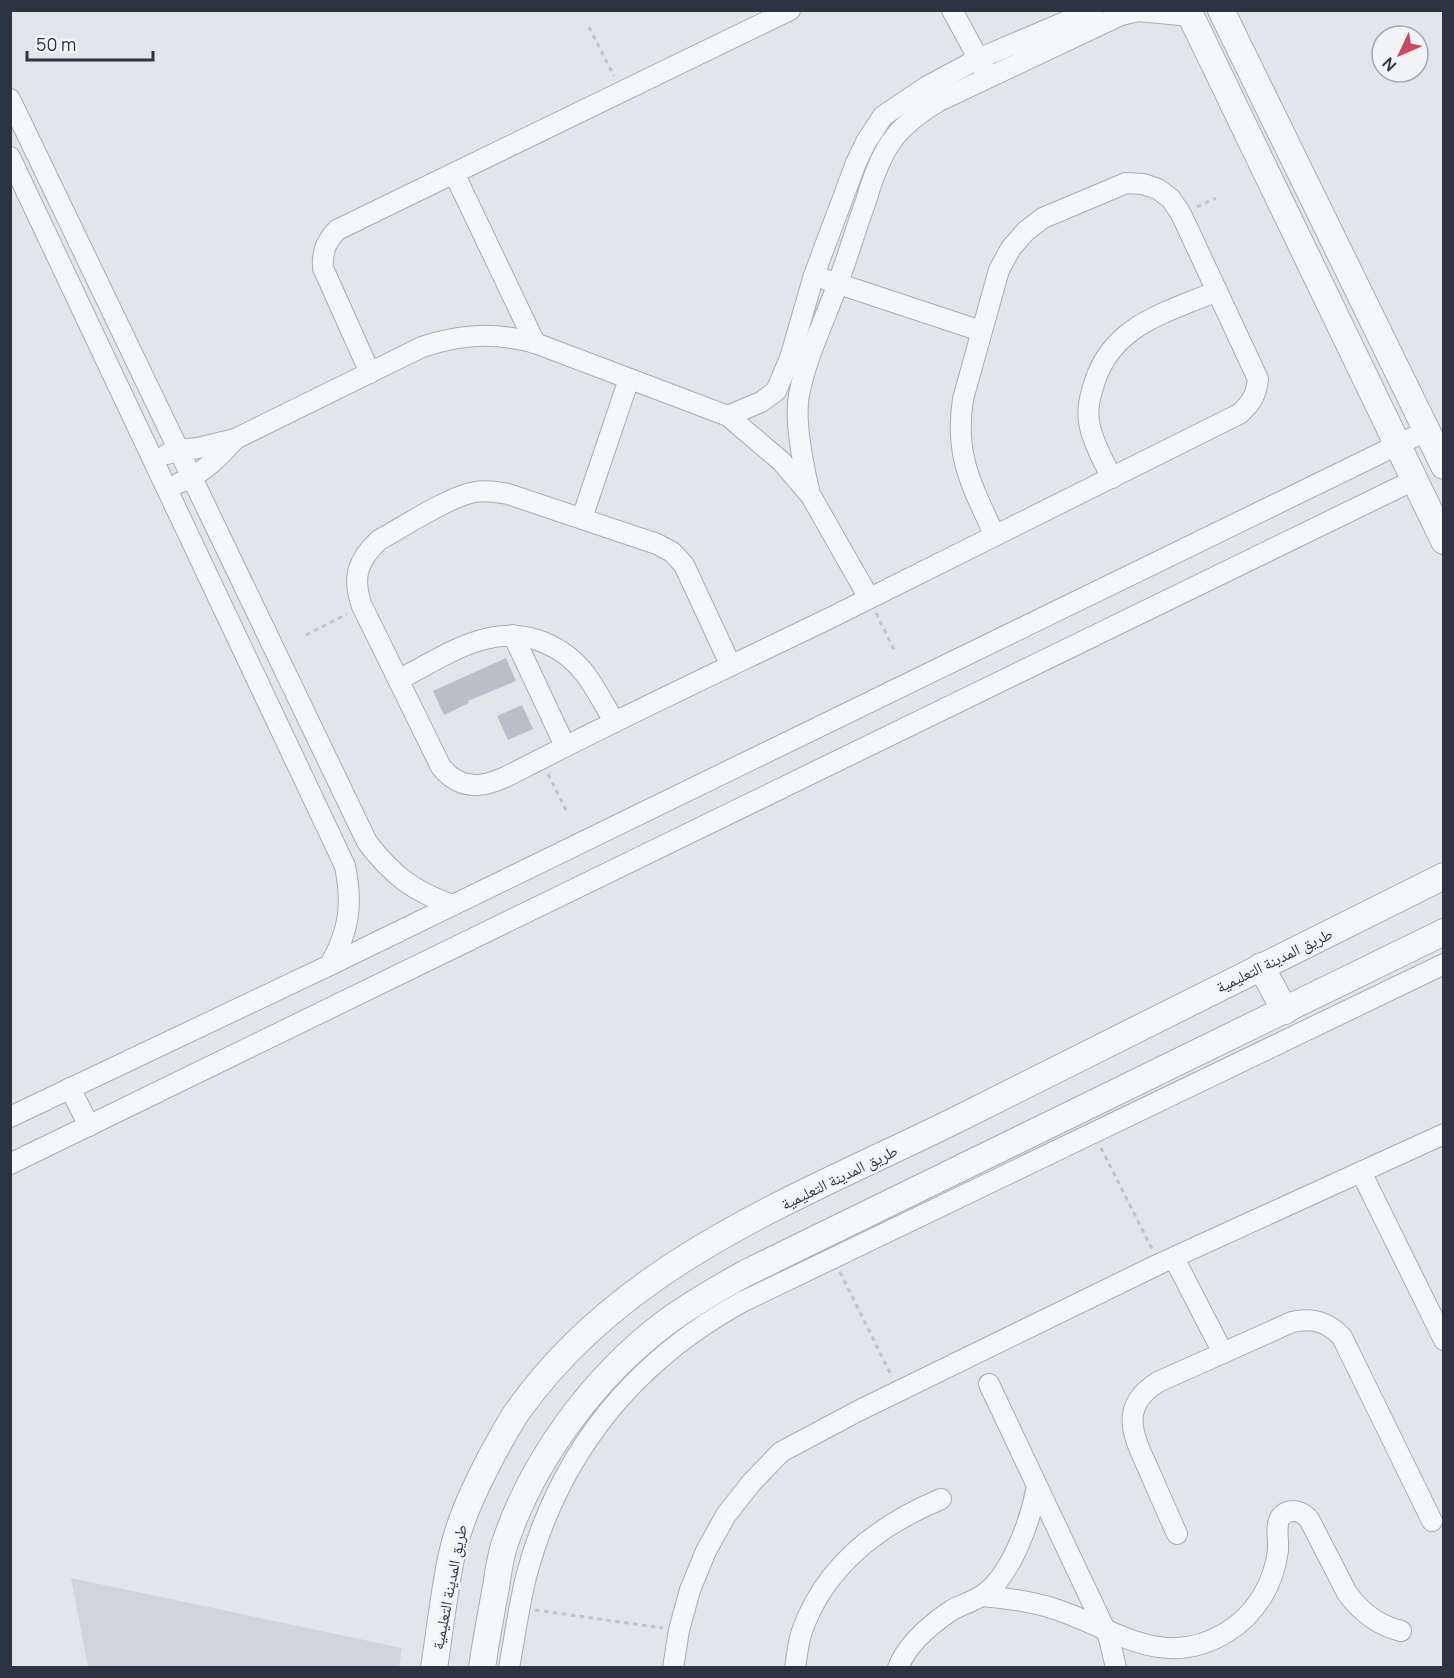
<svg xmlns="http://www.w3.org/2000/svg" width="1454" height="1678" font-family="Manrope,'Noto Naskh Arabic',sans-serif">
<style>
.built{fill:#d0d5dd}
.building{fill:#b9bfc8}
.lines{fill:none;stroke-linecap:round;stroke-linejoin:round}
.minor-casing{stroke:#a7adb5;stroke-width:22}
.tertiary-casing{stroke:#a7adb5;stroke-width:28}
.path{stroke:#c0c4ca;stroke-width:3;stroke-dasharray:4.5 4.5;stroke-linecap:butt}
.minor{stroke:#f5f7f9;stroke-width:20}
.tertiary{stroke:#f5f7f9;stroke-width:26}
.labels{text-anchor:middle;stroke-width:5;stroke-linejoin:round;paint-order:stroke}
.street-label{font-size:16px;fill:#2a3443;stroke:#f2f5f8}
</style>
<rect width="100%" height="100%" fill="#e2e6eb"/>
<path class="built" d="M71,1578L402,1648L399,1667H88Z"/>
<g class="building">
<path d="M506,658L516,681L468,701L469,703L444,715L433,691Z"/>
<path d="M522,705L533,729L508,740L497,716Z"/>
</g>
<g class="lines">
<g class="minor-casing">
<g id="minor">
<path d="M952,10L984,69"/>
<path d="M10,99L367,842C392,875 413,891 452,905"/>
<path d="M10,157L345,866C353,905 349,931 330,965"/>
<path d="M454,173L535,343"/>
<path d="M827,280L981,331"/>
<path d="M370,373L323,268C322,251 326,242 337,230L790,10"/>
<path d="M728,416L761,402L776,391L790,358L814,275L856,163L866,142L883,116L926,87L978,59L1093,10"/>
<path d="M167,454L178,450L198,448L235,439L422,347C460,334 495,332 535,343L728,416L781,461L811,496L869,598"/>
<path d="M1112,478C1104,462 1094,445 1090,427C1086,411 1090,396 1095,381C1114,324 1166,313 1217,291"/>
<path d="M179,483C203,474 219,457 235,439"/>
<path d="M809,490C803,464 794,422 799,395C806,357 825,320 838,283C848,256 856,228 866,201C871,183 877,166 886,150C898,128 918,114 939,101L1121,15L1139,11L1191,16"/>
<path d="M582,518L629,379"/>
<path d="M513,635L565,746"/>
<path d="M731,666L684,565L672,552L657,544L508,494C497,492 486,490 475,492C450,496 403,527 379,540C357,561 352,578 362,606L441,767C471,804 507,775 541,759C636,710 733,665 830,618C967,551 1103,482 1239,414C1252,403 1256,395 1258,379L1181,214L1171,199L1158,189L1143,184L1126,183L1043,218L1026,231L1011,248L999,270L963,399C954,456 972,486 995,536"/>
<path d="M398,680C443,657 491,621 543,642C560,649 575,660 586,675C597,690 605,707 615,722"/>
<path d="M70,1088L89,1126"/>
<path d="M10,1117L330,965L1426,431"/>
<path d="M10,1164L1414,480"/>
<path d="M1361,1172L1444,1340"/>
<path d="M1174,1258L1223,1353"/>
<path d="M989,1384L1109,1638L1116,1668"/>
<path d="M1177,1534C1168,1514 1159,1494 1151,1475C1135,1439 1116,1408 1158,1382L1292,1322C1312,1317 1328,1322 1342,1337L1432,1521"/>
<path d="M982,1596C1008,1598 1034,1602 1058,1610C1116,1630 1165,1671 1227,1632C1256,1614 1274,1584 1278,1550C1279,1540 1275,1527 1280,1518C1288,1506 1304,1511 1310,1521L1347,1593C1361,1612 1377,1625 1401,1631"/>
<path d="M509,1668C515,1636 519,1604 527,1573C560,1453 633,1362 742,1302L1444,964"/>
<path d="M673,1668L679,1630L690,1590L706,1551L726,1515L752,1482L781,1452L858,1411L1159,1264L1444,1134"/>
<path d="M795,1668C797,1656 798,1643 802,1631C825,1566 879,1525 941,1499"/>
<path d="M898,1668C907,1644 931,1624 952,1610C961,1605 972,1602 981,1596C1011,1578 1031,1519 1037,1486"/>
</g>
</g>
<g class="tertiary-casing">
<g id="tertiary">
<path d="M1188,10L1444,541"/>
<path d="M1221,10L1444,466"/>
<path d="M1261,966L1285,1011"/>
<path d="M434,1668C440,1630 444,1591 452,1554C460,1518 476,1486 493,1453C501,1440 508,1425 517,1412C626,1257 807,1195 970,1113C1128,1034 1285,954 1444,876"/>
<path d="M482,1668C486,1640 491,1614 496,1587C498,1573 500,1559 504,1546C532,1460 595,1375 668,1321C693,1303 719,1288 746,1273L1444,932"/>
</g>
</g>
<g class="path">
<path d="M589,27L614,76"/>
<path d="M1197,207L1216,198"/>
<path d="M876,613L895,652"/>
<path d="M306,635L347,614"/>
<path d="M548,774L568,814"/>
<path d="M1101,1148L1152,1249"/>
<path d="M840,1272L892,1377"/>
<path d="M535,1610L663,1628"/>
</g>
<use href="#minor" class="minor"/>
<use href="#tertiary" class="tertiary"/>
</g>
<g class="labels">
<g class="street-label">
<text transform="translate(1274 960) rotate(-26)" y="6">طريق المدينة التعليمية</text>
<text transform="translate(839 1177) rotate(-26)" y="6">طريق المدينة التعليمية</text>
<text transform="translate(449 1587) rotate(-79)" y="6">طريق المدينة التعليمية</text>
</g>
</g>
<rect width="1454" height="1678" fill="none" stroke="#2a3443" stroke-width="24"/>
<g transform="translate(1400 54) rotate(226)"><circle r="28" fill="#f2f5f8" stroke="#a2a8b0" stroke-width="1.5"/>
<path d="M0-4.5L10 22L0 15L-10 22Z" fill="#d14660"/>
<text y="-9" font-size="16" font-weight="bold" text-anchor="middle" fill="#2a3443">N</text>
</g>
<path d="M27 51v9h126v-9" fill="none" stroke="#2a3443" stroke-width="3"/>
<text x="36" y="51" font-size="18" fill="#2a3443" stroke="#f2f5f8" stroke-width="4.5" paint-order="stroke">50 m</text>
</svg>
